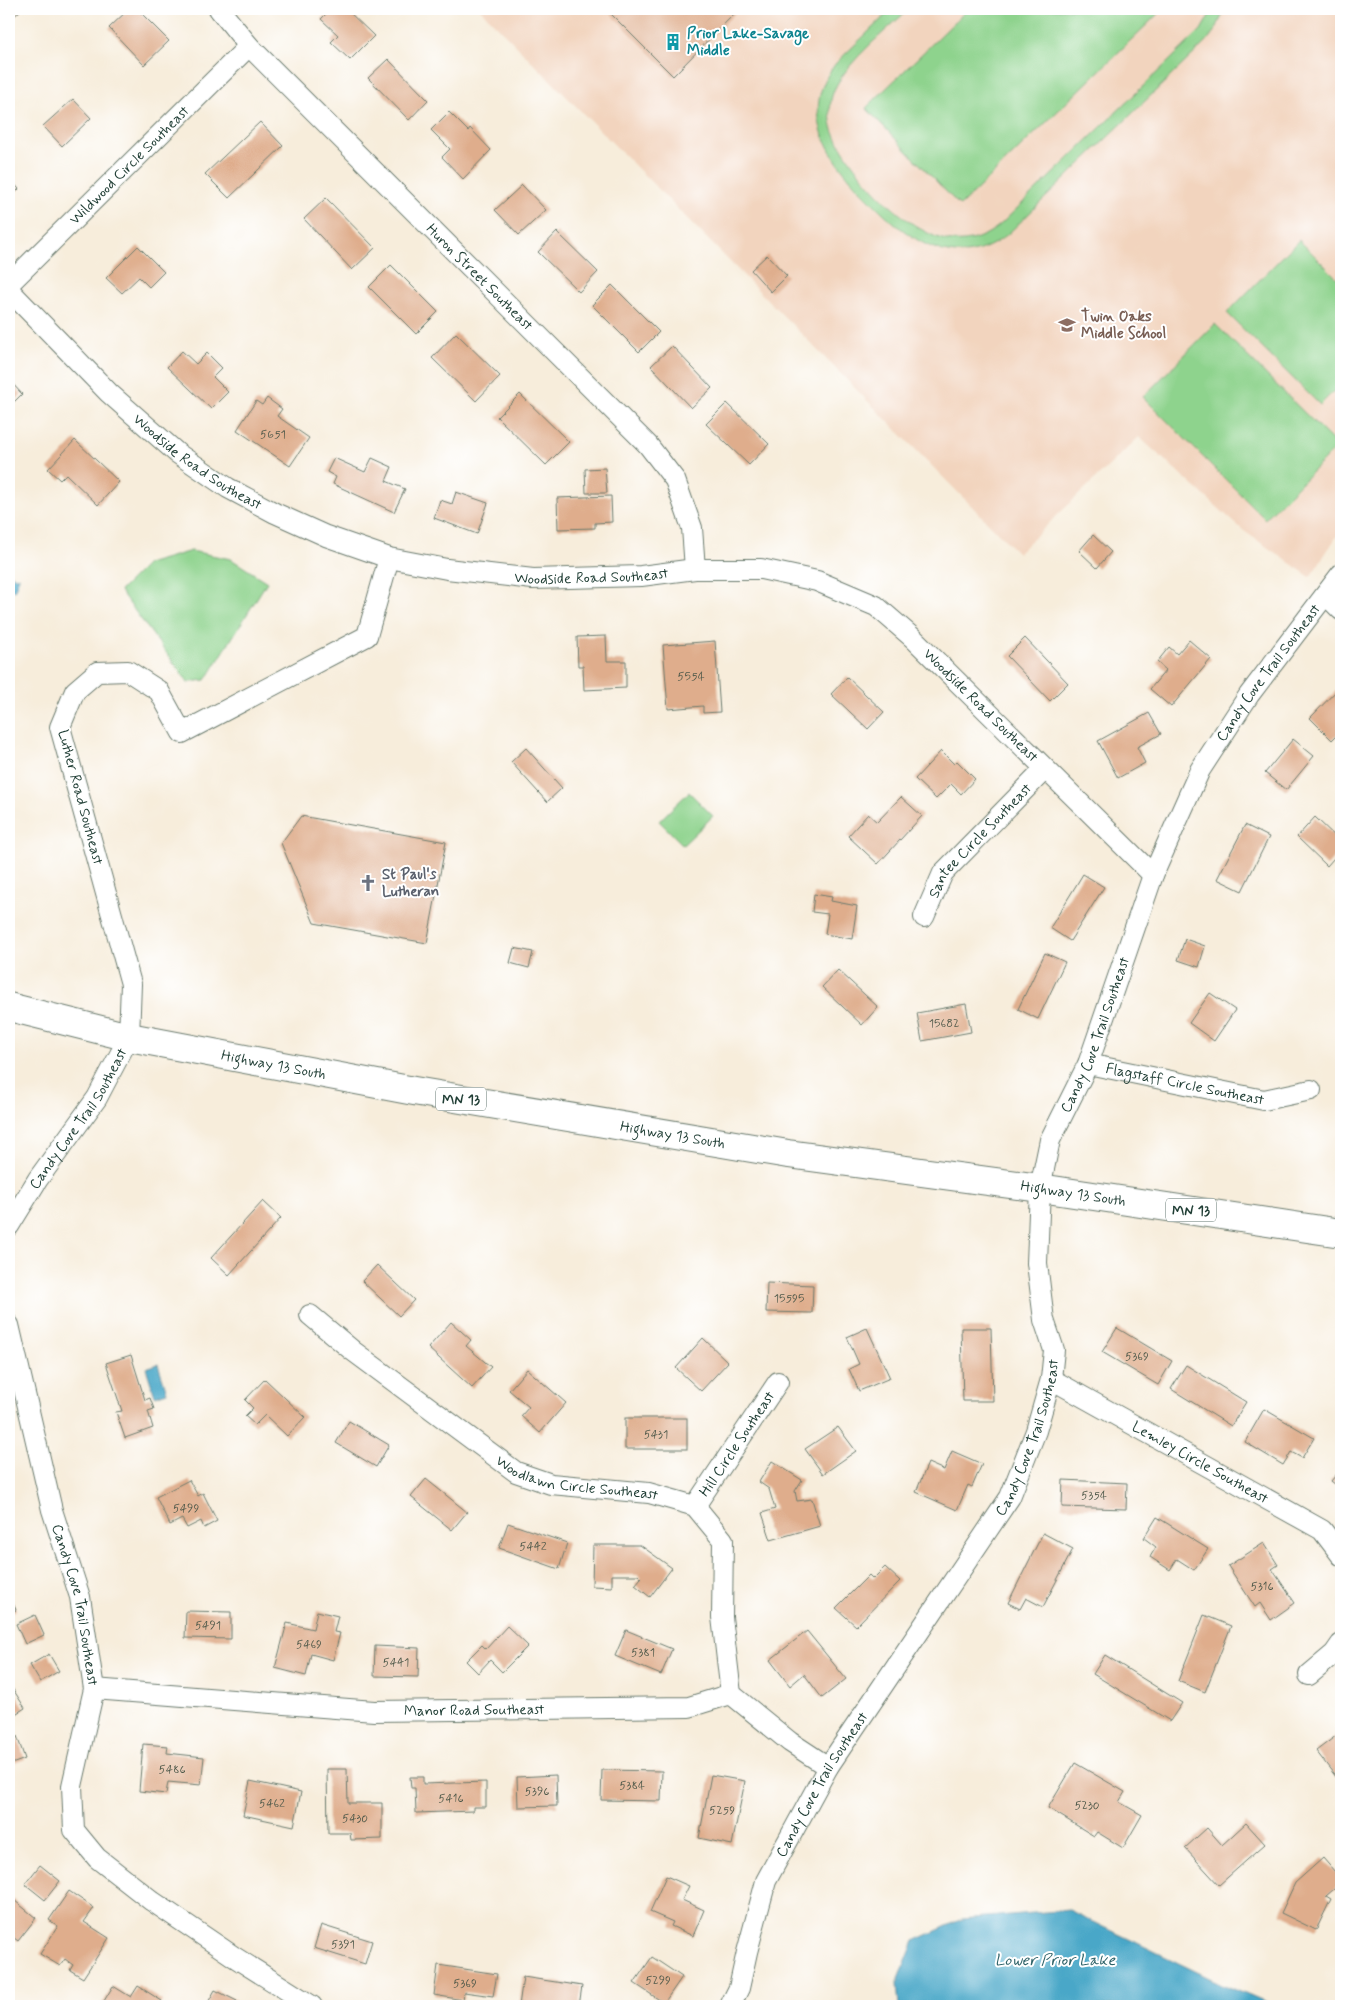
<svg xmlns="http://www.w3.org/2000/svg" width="1350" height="2015" font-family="Mynerve,sans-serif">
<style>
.built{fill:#f2d4be}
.green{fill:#8ed38d;stroke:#568860}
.water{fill:#49a7c8;stroke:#34727e}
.building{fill:#dfad8c}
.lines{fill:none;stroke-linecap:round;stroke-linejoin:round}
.minor-casing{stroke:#6b7b6e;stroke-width:22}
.primary-casing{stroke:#6b7b6e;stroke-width:30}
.minor{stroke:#fff;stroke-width:20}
.primary{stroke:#fff;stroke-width:28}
.labels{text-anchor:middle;stroke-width:4;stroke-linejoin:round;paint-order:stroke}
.number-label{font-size:12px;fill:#4f594a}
.shield{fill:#fff;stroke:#627771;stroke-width:1}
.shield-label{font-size:14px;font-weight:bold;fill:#1f3d34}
.culture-label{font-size:15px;font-weight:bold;fill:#0d838f;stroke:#fff;text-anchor:start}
.street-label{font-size:15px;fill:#1f3d34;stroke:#fff}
.education-label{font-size:15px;font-weight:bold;fill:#785e54;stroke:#fff;text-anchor:start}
.worship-label{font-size:15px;font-weight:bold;fill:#5b616d;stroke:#fff;text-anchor:start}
.water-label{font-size:16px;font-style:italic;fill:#2e6268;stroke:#fff}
</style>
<rect width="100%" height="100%" fill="#fff"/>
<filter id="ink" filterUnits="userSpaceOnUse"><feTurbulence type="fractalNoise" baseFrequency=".02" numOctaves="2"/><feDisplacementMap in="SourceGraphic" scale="10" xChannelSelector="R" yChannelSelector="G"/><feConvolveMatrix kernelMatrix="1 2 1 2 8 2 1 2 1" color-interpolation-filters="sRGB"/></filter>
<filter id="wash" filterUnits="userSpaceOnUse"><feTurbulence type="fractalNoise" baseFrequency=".0096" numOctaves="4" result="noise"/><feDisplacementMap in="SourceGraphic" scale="20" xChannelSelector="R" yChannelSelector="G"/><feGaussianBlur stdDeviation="1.12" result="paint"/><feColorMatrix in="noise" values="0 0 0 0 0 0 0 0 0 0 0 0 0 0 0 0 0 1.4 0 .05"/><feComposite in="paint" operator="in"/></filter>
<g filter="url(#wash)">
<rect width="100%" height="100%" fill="#f7eddb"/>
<path class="built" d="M480,9H1341V530L1310,577L1244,531L1139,437L1018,553Z"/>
<g class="green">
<path d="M892,9H909C887,30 840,67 832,96C829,107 830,120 833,130C847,168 911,237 952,241C971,243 987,236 1001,224L1201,30L1213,9H1225L1216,29L1206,42L1009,233C956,278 908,239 869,199C831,161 796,114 836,63Z"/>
<path d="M968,9H1163L960,206L866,108Z"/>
<path d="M1299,240L1341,282V384L1320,405L1227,313Z"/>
<path d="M1215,324L1338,446L1265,519L1143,397Z"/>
<path d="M191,551L231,559L267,582L206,680L188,682L120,591L147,564Z"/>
<path d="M689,792L713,816L683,845L659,821Z"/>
</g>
<g class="water">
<path d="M9,574L19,578L14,591L9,588Z"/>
<path d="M158,1364L167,1392L155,1396L146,1368Z"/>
<path d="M1069,1910L1222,1984L1273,2006H899L897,1984L914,1941L962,1919Z"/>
</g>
<g id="blocks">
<g class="building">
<path d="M9,9H22L10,20Z"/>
<path d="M129,9H137L169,41L144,65L109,28Z"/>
<path d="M331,9H346L374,36L350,60L331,42L338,35L321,19Z"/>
<path d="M606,9H739L673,76Z"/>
<path d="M388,59L428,100L409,120L368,78Z"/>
<path d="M73,99L91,118L62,146L43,126Z"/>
<path d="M449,112L468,131L470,128L491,150L463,179L442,157L450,149L431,130Z"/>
<path d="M260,122L283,146L229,198L205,174Z"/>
<path d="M9,178L19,189L9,199Z"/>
<path d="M522,185L546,210L519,235L495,210Z"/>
<path d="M326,198L375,248L352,270L304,219Z"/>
<path d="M557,232L598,272L579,292L538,252Z"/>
<path d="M138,246L164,272L149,287L139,277L122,293L106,278Z"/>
<path d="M767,255L787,276L771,292L751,270Z"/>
<path d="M391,265L438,312L416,334L369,287Z"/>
<path d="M612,285L659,332L639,352L592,305Z"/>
<path d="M456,333L500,376L476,401L432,358Z"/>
<path d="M672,346L712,388L691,408L651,366Z"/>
<path d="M182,351L196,364L207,353L222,368L213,377L228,392L211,409L167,367Z"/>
<path d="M9,380L22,394L9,407Z"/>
<path d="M520,394L569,442L546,465L497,417Z"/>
<path d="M267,398L282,409L277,416L309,438L290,466L237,430L256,401L262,405Z"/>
<path d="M727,403L769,444L749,465L706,424Z"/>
<path d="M75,440L119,482L98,505L66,474L60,480L48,469Z"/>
<path d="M334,458L365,472L372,458L392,467L386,481L405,489L394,512L333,484L336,477L327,472Z"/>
<path d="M605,468L607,493H586L585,469Z"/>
<path d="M456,492L488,503L477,534L434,518L440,500L452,504Z"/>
<path d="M611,496L612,522L595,523V528L558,529L557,498Z"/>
<path d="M1093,535L1111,552L1097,568L1079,551Z"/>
<path d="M606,636L607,661H626V688L584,690L583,666H578L577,637Z"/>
<path d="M1025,638L1068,683L1050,701L1007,656Z"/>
<path d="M1189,640L1211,659L1171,707L1150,689L1166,670L1157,662L1169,647L1177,654Z"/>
<path d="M715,641L720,712L703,713V706L668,709L663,645Z"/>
<path d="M847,677L884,712L868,729L831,694Z"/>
<path d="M1341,686V731L1332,740L1310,718Z"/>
<path d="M1149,713L1161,734L1137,747L1145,763L1118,778L1098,741Z"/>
<path d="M1293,739L1314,756L1286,790L1265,773Z"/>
<path d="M526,748L562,788L547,802L511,762Z"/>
<path d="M941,751L954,764L957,761L975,779L961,794L951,784L936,799L915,779Z"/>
<path d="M901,797L922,816L878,864L848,836L868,814L877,822Z"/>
<path d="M301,816L446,842L427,943L314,923L281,843Z"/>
<path d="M1315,817L1341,842V850L1327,866L1297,837Z"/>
<path d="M1245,825L1269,837L1242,891L1217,879Z"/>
<path d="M1083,874L1104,887L1070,941L1050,928Z"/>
<path d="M814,894L832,897L831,901L857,906L852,939L825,934L828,914L812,912Z"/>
<path d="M1185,939L1205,946L1199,967L1178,960Z"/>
<path d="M514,948L533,952L529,968L510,963Z"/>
<path d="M1045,953L1065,962L1038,1019L1018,1009Z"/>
<path d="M838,970L878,1007L862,1025L822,987Z"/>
<path d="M1210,993L1235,1010L1214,1041L1189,1023Z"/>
<path d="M966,1004L971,1032L922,1041L917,1013Z"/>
<path d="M263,1201L281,1218L229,1275L211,1258Z"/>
<path d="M377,1265L414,1300L399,1316L362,1281Z"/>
<path d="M767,1283L813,1285L812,1313L766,1312Z"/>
<path d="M451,1322L471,1340L466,1346L491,1367L472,1388L428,1348Z"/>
<path d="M867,1328L890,1378L859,1391L849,1369L859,1364L847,1337Z"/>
<path d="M961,1328H991L993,1401H963Z"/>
<path d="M1117,1328L1172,1361L1158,1385L1102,1352Z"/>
<path d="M703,1338L728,1362L701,1391L676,1368Z"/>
<path d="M131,1355L145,1400L150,1398L154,1409L148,1411L153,1428L125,1438L116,1412L122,1411L106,1363Z"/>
<path d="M1186,1365L1246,1402L1231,1426L1171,1389Z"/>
<path d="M527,1369L566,1403L540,1433L521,1416L529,1407L509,1390Z"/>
<path d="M265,1379L305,1417L287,1436L265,1415L255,1425L245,1416L253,1408L245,1400Z"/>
<path d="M1264,1409L1314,1438L1302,1458L1291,1452L1283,1465L1245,1442Z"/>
<rect x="625" y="1418" width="62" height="31"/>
<path d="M349,1421L389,1445L376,1467L336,1443Z"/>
<path d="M838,1427L856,1451L823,1474L805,1449Z"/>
<path d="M952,1451L982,1464L972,1487L968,1485L957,1510L916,1492L928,1463L944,1470Z"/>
<path d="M772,1461L802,1480L795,1491L797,1501L812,1499L820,1526L771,1540L762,1513L775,1509L769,1489L759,1482Z"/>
<path d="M1341,1469V1489L1331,1481Z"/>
<path d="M426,1479L467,1512L452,1530L411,1497Z"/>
<path d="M189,1480L198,1496L203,1493L217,1521L204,1528L201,1521L187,1528L182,1519L170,1525L156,1497Z"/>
<path d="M1063,1480L1127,1483L1126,1509L1062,1507Z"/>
<path d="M1157,1517L1208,1549L1194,1570L1177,1559L1170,1570L1150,1557L1156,1547L1144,1538Z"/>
<path d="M508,1523L567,1543L559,1569L499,1548Z"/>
<path d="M1043,1533L1073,1549L1043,1607L1026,1598L1020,1609L1008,1603Z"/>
<path d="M1264,1543L1278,1565L1272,1569L1295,1603L1271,1620L1260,1603L1255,1607L1228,1566Z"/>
<path d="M593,1545H640L672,1568L650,1597L635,1585L641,1578L638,1575H612V1587L592,1586Z"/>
<path d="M885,1567L900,1581L856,1626L836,1608L869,1575L873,1579Z"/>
<path d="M9,1594L16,1610L9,1614Z"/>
<path d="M186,1611L231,1612V1639L185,1638Z"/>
<path d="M317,1611L338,1616L334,1632L340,1633L333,1660L311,1654L306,1676L275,1668L287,1623L313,1629Z"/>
<path d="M35,1615L44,1635L25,1644L16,1624Z"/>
<path d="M1204,1615L1231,1626L1205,1692L1178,1681Z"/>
<path d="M507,1626L528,1646L502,1672L490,1660L478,1673L466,1661L482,1645L486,1649Z"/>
<path d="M626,1630L672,1649L661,1675L615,1656Z"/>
<path d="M807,1631L846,1679L822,1698L804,1674L790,1686L770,1660Z"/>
<path d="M375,1646L419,1648L418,1677L374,1676Z"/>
<path d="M49,1654L59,1671L40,1682L30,1665Z"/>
<path d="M1105,1655L1182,1703L1170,1721L1093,1674Z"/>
<path d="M9,1683L25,1708L9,1718Z"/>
<path d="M1341,1732V1781L1340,1782L1316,1751Z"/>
<path d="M17,1736L25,1759L9,1765V1739Z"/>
<path d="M143,1744L168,1746L167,1753L204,1757L201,1785L168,1782L166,1794L139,1791Z"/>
<path d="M1075,1763L1125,1792L1119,1802L1142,1815L1123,1848L1097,1832L1094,1836L1048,1808Z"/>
<path d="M327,1769H347L348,1803H382V1839L351,1840L350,1833H328Z"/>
<path d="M602,1770L662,1771L661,1801L601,1800Z"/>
<path d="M556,1775L557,1806L518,1807L517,1777Z"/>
<path d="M711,1775L745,1781L732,1845L699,1838Z"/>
<path d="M410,1777H423V1784L486,1782V1807H473V1811L416,1813L415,1788H411Z"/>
<path d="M250,1781L301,1792L294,1826L243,1815Z"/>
<path d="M1246,1823L1265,1844L1219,1885L1185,1848L1207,1828L1222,1845Z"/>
<path d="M1323,1858L1341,1879V1883L1326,1896L1331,1899L1316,1930L1281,1913L1295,1883Z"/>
<path d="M40,1865L60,1881L45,1900L25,1884Z"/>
<path d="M666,1876L689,1886L682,1900L704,1910L693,1936L671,1926L673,1922L650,1912Z"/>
<path d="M69,1891L94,1908L84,1922L109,1938L83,1978L70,1970L73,1965L65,1959L60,1966L40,1954L58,1926L49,1920Z"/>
<path d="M9,1896L36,1918L18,1941L9,1934Z"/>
<path d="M321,1925L372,1941L365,1964L314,1948Z"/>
<path d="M652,1957L682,1977L664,2003L634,1983Z"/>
<path d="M438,1965L497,1974L493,1996L464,1992L463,2000L434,1995Z"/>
<path d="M523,1977L582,1986L579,2006H519Z"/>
<path d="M113,1986L131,1997L138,1986L162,2001L159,2006H101Z"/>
<path d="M215,1990L237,2001L234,2006H206Z"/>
</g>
</g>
</g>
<g filter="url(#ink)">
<use href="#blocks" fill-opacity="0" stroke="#6b7b6e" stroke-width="1"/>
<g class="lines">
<g class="minor-casing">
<g id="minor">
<path id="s1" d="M219,9L249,46L648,445L675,480L692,528L695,569"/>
<path id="s2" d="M9,284L249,46"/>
<path id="s3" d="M9,290L109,393L177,453L228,488L275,513L326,536L389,558L447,569L533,579L641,576L695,569H761L817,581L876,606L913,638L1153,875"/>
<path d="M1326,595L1341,610"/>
<path id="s4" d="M924,917L943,873L1045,769"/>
<path id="s5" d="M1088,1064L1264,1100L1311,1090"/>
<path id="s6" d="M9,1226L38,1179L97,1098L129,1037L131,984L60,727L75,691L97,672L128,671L159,691L182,733L367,636L389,558"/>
<path id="s7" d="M310,1315L353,1351L516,1472L551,1484L649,1493L695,1506L723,1540L722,1617L731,1694"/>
<path id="s8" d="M9,1325L52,1510L80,1597L94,1689L72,1786L74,1830L97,1858L152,1901L236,1958L312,2006"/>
<path id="s9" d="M1051,1379L1322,1530L1341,1555"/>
<path id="s10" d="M695,1506L778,1382"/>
<path d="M1309,1675L1334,1654L1341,1644"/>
<path id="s11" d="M94,1689L374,1711L689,1707L731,1694L790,1742L828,1767"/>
<path id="s12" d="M730,2006L739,1988L747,1952L766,1881L828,1767L1010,1497L1036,1431L1051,1379L1054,1350L1044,1320L1037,1263L1040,1188L1050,1140L1088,1064L1153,875L1200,770L1249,695L1341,574"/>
</g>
</g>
<g class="primary-casing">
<g id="primary">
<path id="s13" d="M9,1007L129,1037L414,1091L788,1154L1040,1188L1341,1233"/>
</g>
</g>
<use href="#minor" class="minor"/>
<use href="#primary" class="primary"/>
</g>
</g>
<defs>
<g id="building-bare" transform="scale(1.35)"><path d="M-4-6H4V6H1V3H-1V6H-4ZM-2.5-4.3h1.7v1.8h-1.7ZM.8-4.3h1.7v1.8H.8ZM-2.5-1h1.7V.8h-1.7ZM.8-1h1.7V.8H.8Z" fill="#0f9aa8" stroke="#fff" stroke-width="2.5" paint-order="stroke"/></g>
<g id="school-bare" transform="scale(1.35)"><path d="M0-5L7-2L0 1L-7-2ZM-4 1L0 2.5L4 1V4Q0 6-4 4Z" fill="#8d6e63" stroke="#fff" stroke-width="2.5" paint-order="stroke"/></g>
<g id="church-bare" transform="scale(1.35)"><path d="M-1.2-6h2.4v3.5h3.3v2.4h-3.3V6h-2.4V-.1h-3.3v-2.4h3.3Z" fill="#6b7280" stroke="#fff" stroke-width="2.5" paint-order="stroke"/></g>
</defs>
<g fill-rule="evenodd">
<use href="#building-bare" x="673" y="42"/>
<use href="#school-bare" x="1067" y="325"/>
<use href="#church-bare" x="368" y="883"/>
</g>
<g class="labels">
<g class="number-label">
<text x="273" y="438">5651</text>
<text x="691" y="680">5554</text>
<text x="944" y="1027">15682</text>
<text x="789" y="1302">15595</text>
<text x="1137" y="1360">5369</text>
<text x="656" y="1438">5431</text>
<text x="1094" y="1499">5354</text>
<text x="186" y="1512">5499</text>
<text x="533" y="1550">5442</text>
<text x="1262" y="1590">5316</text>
<text x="208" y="1629">5491</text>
<text x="309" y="1648">5469</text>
<text x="643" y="1656">5381</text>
<text x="396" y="1666">5441</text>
<text x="172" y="1773">5486</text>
<text x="632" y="1789">5384</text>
<text x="537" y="1795">5396</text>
<text x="451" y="1802">5416</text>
<text x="272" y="1807">5462</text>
<text x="1087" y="1809">5230</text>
<text x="722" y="1814">5259</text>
<text x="355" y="1822">5430</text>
<text x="343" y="1948">5391</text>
<text x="658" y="1984">5299</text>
<text x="465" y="1987">5369</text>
</g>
<g class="shield">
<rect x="436" y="1087.5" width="50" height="23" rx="4"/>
<rect x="1166" y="1198.5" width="50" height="23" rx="4"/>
</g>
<g class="shield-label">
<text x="461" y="1104">MN 13</text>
<text x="1191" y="1215">MN 13</text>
</g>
<g class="culture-label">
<text x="687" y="38">Prior Lake-Savage<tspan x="687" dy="17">Middle</tspan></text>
</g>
<g class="street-label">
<text dy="5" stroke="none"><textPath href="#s2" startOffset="169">Wildwood Circle Southeast</textPath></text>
<text dy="5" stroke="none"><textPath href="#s1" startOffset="374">Huron Street Southeast</textPath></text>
<text dy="5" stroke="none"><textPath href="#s3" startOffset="256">Woodside Road Southeast</textPath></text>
<text dy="5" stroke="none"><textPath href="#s3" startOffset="676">Woodside Road Southeast</textPath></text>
<text dy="5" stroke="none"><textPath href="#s12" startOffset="1472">Candy Cove Trail Southeast</textPath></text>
<text dy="5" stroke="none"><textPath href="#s3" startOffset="1112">Woodside Road Southeast</textPath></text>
<text transform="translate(81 797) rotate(75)" y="5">Luther Road Southeast</text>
<text dy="5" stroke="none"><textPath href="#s4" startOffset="96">Santee Circle Southeast</textPath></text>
<text dy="5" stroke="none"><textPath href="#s12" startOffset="1068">Candy Cove Trail Southeast</textPath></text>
<text dy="5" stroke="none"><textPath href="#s13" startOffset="271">Highway 13 South</textPath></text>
<text dy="5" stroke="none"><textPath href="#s5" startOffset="99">Flagstaff Circle Southeast</textPath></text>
<text dy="5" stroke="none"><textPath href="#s6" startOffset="128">Candy Cove Trail Southeast</textPath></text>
<text dy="5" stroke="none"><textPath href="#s13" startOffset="676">Highway 13 South</textPath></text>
<text dy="5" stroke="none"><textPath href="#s13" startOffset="1081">Highway 13 South</textPath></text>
<text dy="5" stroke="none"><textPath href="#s12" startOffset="648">Candy Cove Trail Southeast</textPath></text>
<text dy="5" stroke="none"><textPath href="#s10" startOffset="75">Hill Circle Southeast</textPath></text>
<text dy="5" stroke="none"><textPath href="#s9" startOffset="171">Lemley Circle Southeast</textPath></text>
<text dy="5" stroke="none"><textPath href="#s7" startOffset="320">Woodlawn Circle Southeast</textPath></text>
<text dy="5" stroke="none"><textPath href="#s8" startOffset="288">Candy Cove Trail Southeast</textPath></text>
<text dy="5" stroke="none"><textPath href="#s11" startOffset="381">Manor Road Southeast</textPath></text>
<text dy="5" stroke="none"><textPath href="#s12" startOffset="242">Candy Cove Trail Southeast</textPath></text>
</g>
<g class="education-label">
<text x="1081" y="321">Twin Oaks<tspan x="1081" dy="17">Middle School</tspan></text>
</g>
<g class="worship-label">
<text x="382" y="879">St Paul's<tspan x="382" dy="17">Lutheran</tspan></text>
</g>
<g class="water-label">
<text x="1055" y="1965">Lower Prior Lake</text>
</g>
</g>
<rect width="1350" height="2015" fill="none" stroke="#fff" stroke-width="30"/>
</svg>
